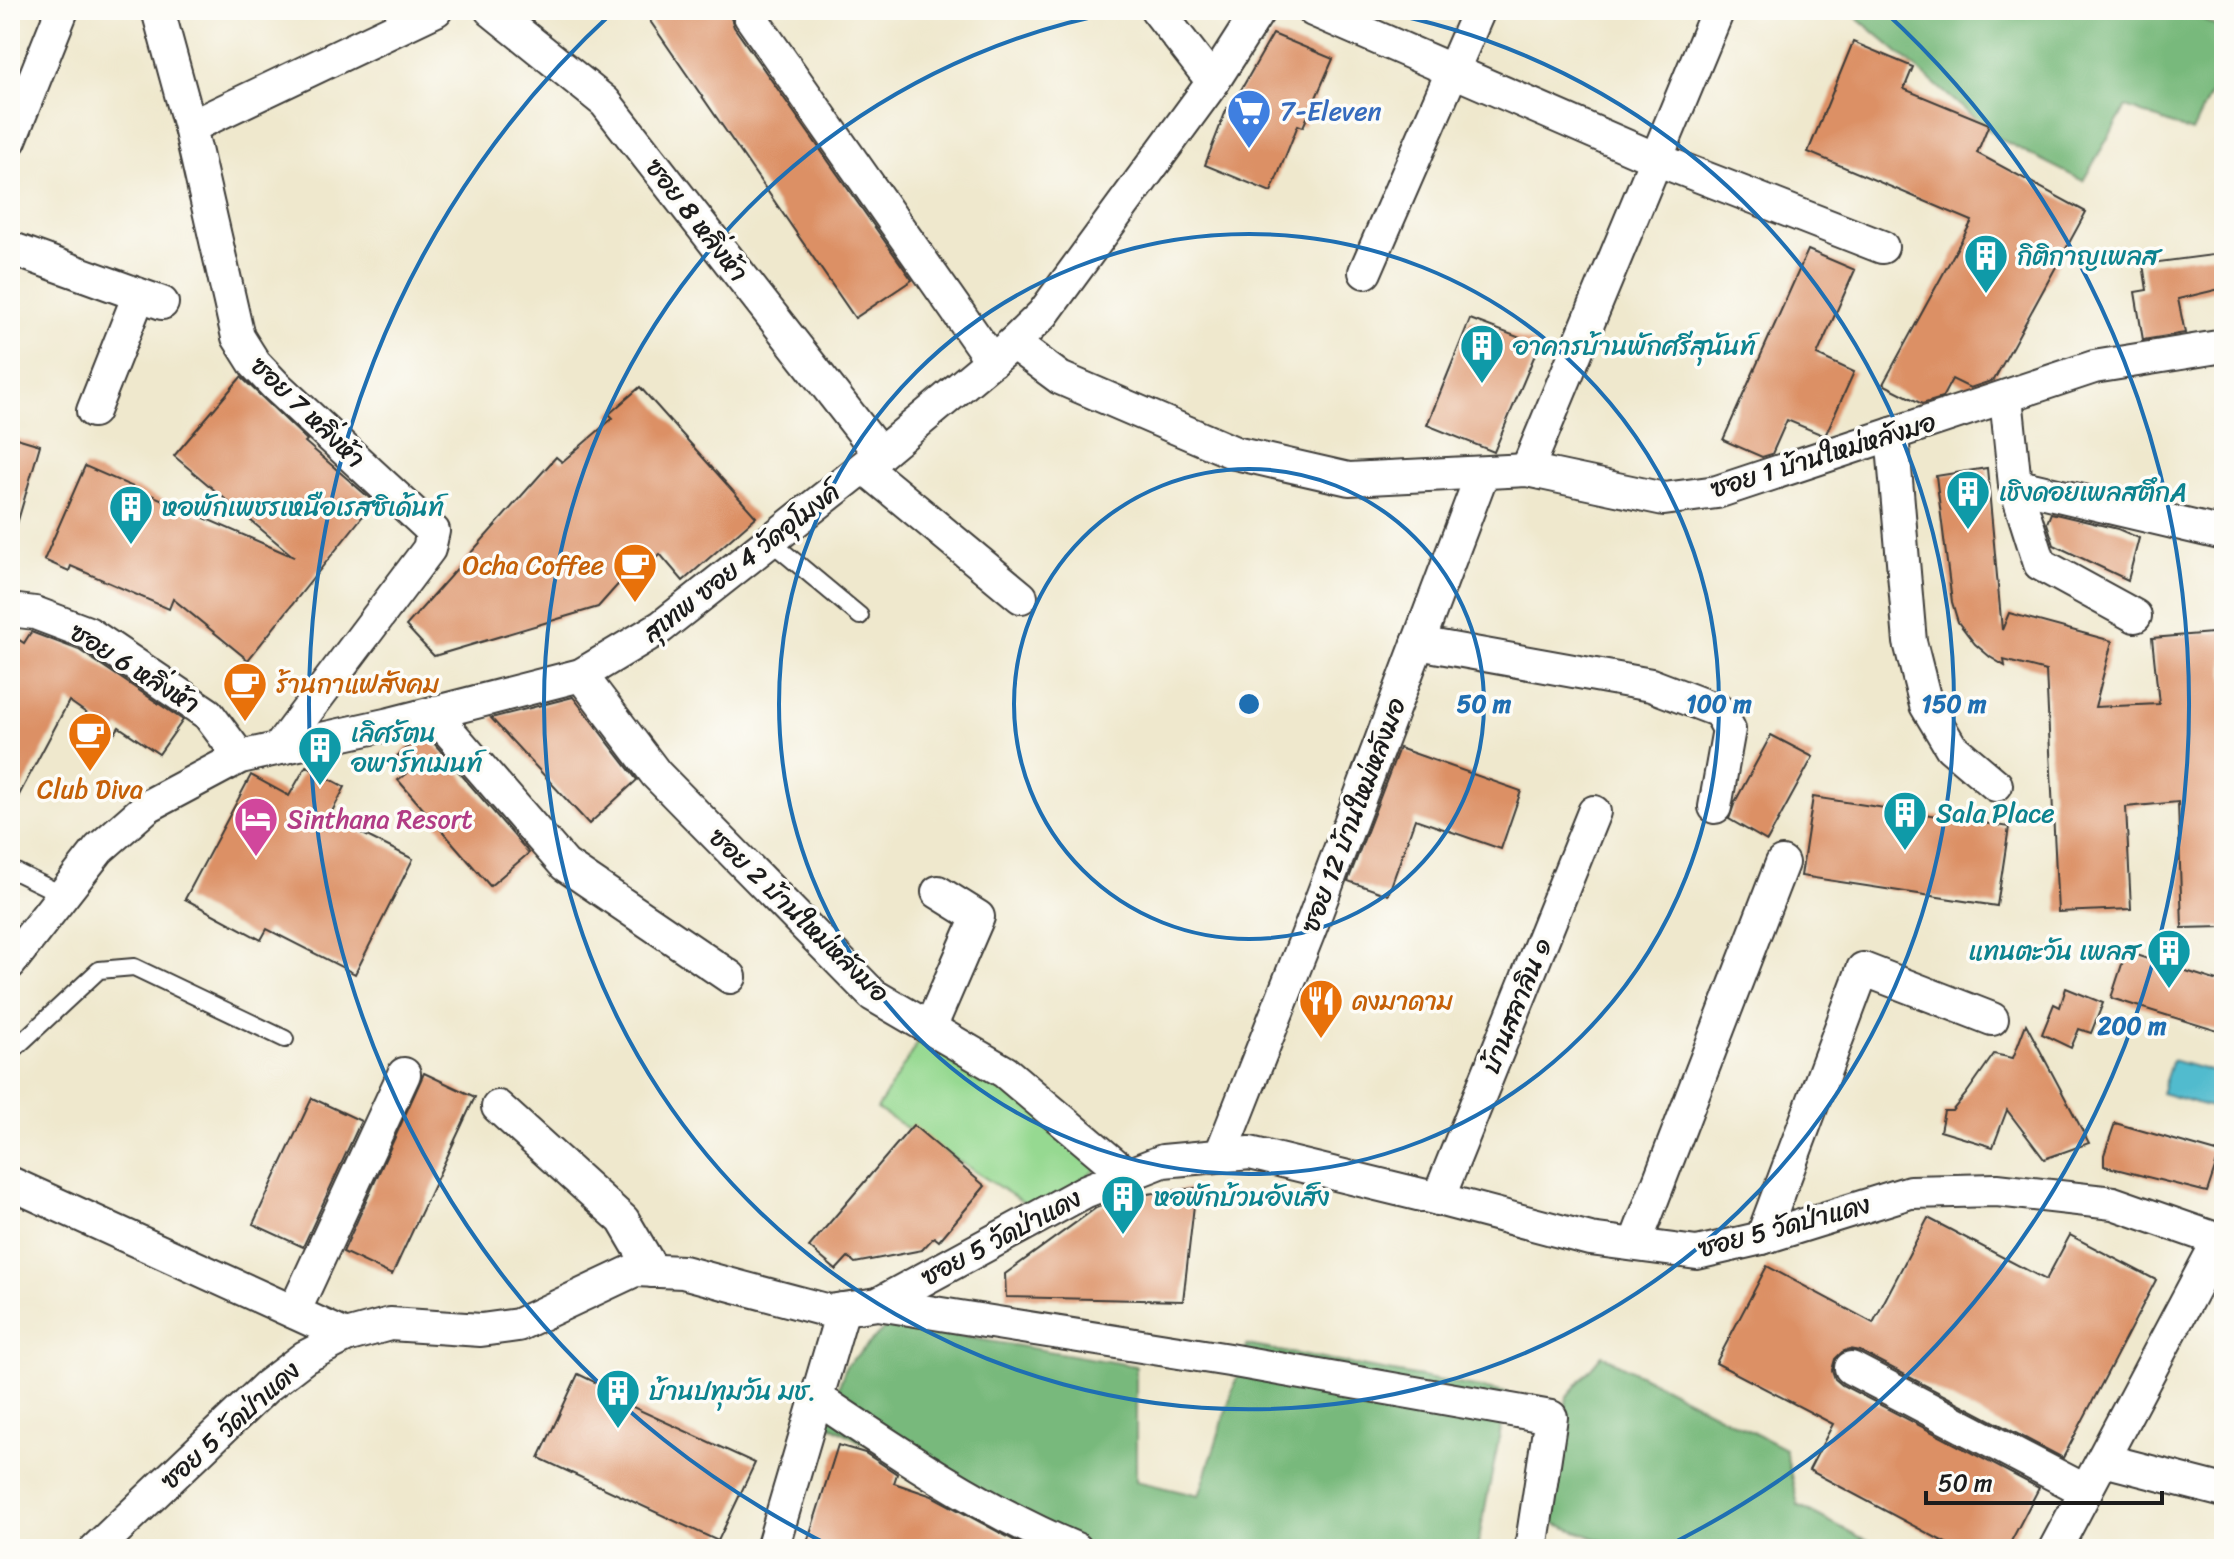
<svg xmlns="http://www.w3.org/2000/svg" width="2234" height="1559" font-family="Sriracha,'Playpen Sans Thai',sans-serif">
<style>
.green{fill:#96d991;stroke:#597a56;stroke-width:2}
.forest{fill:#78b97b;stroke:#4a6a4c;stroke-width:2}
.water{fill:#51bbce;stroke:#366c75;stroke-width:2}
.building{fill:#dc9065}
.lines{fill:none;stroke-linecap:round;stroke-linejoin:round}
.lane-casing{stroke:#3c3b37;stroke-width:20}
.street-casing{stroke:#3c3b37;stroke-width:36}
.lane{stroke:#fff;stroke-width:16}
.street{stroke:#fff;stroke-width:32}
.ring{fill:none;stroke:#1f6fb2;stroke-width:4}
.labels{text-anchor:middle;stroke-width:7;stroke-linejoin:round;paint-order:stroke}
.shop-label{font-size:26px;fill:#366cbe;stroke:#fdfcf7;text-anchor:start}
.street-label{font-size:26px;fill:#1c1c1c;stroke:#fdfcf7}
.culture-label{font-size:26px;fill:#0d838f;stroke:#fdfcf7;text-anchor:start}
.food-label{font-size:26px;fill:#c56008;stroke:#fdfcf7;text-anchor:start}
.hotel-label{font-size:26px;fill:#b23c85;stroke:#fdfcf7;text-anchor:start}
.centre{fill:#1f6fb2;stroke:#fdfcf7;stroke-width:4}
.ring-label{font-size:24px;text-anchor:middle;font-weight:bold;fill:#1f6fb2;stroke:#fdfcf7;stroke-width:7;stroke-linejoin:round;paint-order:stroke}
</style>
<rect width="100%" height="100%" fill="#fdfcf7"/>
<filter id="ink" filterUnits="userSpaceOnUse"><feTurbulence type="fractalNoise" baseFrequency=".0125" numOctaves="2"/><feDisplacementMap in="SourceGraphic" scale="16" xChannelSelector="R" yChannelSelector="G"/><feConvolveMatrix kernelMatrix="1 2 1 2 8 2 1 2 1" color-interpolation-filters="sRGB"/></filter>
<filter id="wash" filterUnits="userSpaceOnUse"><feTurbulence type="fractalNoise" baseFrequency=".006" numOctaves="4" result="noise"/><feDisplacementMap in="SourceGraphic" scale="32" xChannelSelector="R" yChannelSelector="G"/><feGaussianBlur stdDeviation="1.8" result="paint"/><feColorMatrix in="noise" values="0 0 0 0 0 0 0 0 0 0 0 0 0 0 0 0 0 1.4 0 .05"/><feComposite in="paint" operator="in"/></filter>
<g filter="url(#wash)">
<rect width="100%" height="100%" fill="#efe8cd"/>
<path class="green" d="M923,1034L1000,1083L1102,1166L1037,1211L877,1109Z"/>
<g class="forest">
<path d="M1848,10H2189L2224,32V65L2192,132L2126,107L2083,181L1998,138Z"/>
<path d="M889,1324L1136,1366V1481L1199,1496L1247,1345L1508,1393L1477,1549H1061L826,1423L846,1366Z"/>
<path d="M1602,1355L1785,1449L1798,1505L1883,1549H1625L1551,1522L1567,1396Z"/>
</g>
<path class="water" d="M2172,1060L2224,1075V1090L2218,1109L2161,1093Z"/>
<g id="blocks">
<g class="building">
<path d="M666,10H732L731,18L734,27L912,280L855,318L650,21Z"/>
<path d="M1273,34L1333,59L1303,127L1298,125L1271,192L1205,165L1227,108L1230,109Z"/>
<path d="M1853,42L1913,67L1904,89L1989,124L1977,153L2086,212L1994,380L1970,388L1952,379L1942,398L1922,404L1883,384L1972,221L1808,152Z"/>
<path d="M1808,250L1855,270L1817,355L1854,372L1825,436L1787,420L1772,454L1762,457L1723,440Z"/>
<path d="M2220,254L2224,288L2178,299L2185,333L2143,340L2135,292L2147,290L2143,264Z"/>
<path d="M1470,319L1539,345L1494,452L1427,425Z"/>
<path d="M241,377L307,440L305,442L374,502L248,660L173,599L169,609L71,566L69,571L44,560L85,466L294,557L174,456Z"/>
<path d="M640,387L756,517L683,581L660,554L628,586L622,580L598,607L434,656L406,626L556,457L562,462L613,418L609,414Z"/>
<path d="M10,436L40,445L17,524L10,523Z"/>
<path d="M1987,468L2002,630L2009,613L2112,641L2095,707L2159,704L2152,638L2224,632V927L2182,928L2178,802L2126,807L2131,909L2058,912L2046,671L2004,660L2005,666L1990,657L1975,644L1958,622L1952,602L1936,476Z"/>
<path d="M2051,513L2118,529L2139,538L2128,580L2054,545L2047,523Z"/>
<path d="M31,632L79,650L183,720L159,754L119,727L115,733L69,701L10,812V634L24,643Z"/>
<path d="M573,697L637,780L589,824L491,718Z"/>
<path d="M426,734L529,853L490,886L398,780L409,771L397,756L420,736Z"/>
<path d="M1771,735L1813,757L1767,841L1729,819L1735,802Z"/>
<path d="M1399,748L1521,791L1501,849L1415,819L1388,895L1348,881Z"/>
<path d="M306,766L345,787L329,817L413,859L355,974L267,929L261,940L185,899L251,775L289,796Z"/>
<path d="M1813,797L2009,827L1997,906L1801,876Z"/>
<path d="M2126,952L2224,983V1033L2111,998Z"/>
<path d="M2066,988L2103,1003L2091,1033L2079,1029L2071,1048L2042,1034L2054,1004L2060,1007Z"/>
<path d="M2026,1024L2089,1143L2044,1159L2007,1110L1993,1147L1940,1131L1944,1111H1952L1966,1094L1994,1054L2013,1058Z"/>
<path d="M424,1073L475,1097L392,1275L343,1252Z"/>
<path d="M312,1098L361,1121L303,1247L253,1224Z"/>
<path d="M2115,1123L2220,1153L2207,1192L2104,1166V1155Z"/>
<path d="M913,1125L985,1186L939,1241L934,1237L922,1250L855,1263L848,1257L836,1270L809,1247Z"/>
<path d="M1196,1188L1183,1301L1006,1297L1005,1274L1096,1208L1123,1197Z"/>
<path d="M1928,1218L2046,1280L2070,1235L2156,1280L2063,1458L1860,1351L1849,1349L1842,1352L1835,1359L1832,1370L1835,1379L1842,1385L2039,1488L2007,1549H1957L1809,1470L1833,1424L1716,1363L1767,1266L1873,1323Z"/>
<path d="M578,1374L626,1397L624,1403L755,1463L718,1541L539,1458Z"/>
<path d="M838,1445L865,1453L897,1474L894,1483L932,1496L1030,1549H805Z"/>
</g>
</g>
</g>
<g filter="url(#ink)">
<use href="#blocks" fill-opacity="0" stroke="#3c3b37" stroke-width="2"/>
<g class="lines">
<g class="lane-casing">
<g id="lane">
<path d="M770,541L860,616"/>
<path d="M10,869L63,895"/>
<path d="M10,1053L99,970L134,967L285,1039"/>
</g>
</g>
<g class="street-casing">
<g id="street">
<path d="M158,10L190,127L238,337L255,364L275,385L433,531L429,549L279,748"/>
<path d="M491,10L605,102L880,454"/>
<path d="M1157,10L1213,82"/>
<path d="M1313,10L1656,159L1882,247"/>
<path d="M750,16L992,361"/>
<path d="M190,127L436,10"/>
<path d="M10,140L62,10"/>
<path d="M10,248L162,303"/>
<path d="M1365,272L1479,10"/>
<path d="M1013,343L1060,378L1235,453L1349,479L1527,470L1664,499L1717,492L2094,367L2224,346"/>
<path d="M2006,397L2015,485L2040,564L2135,616"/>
<path d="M93,411L139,295"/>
<path d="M1892,434L1910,642L1926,705L1951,747L1996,785"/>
<path d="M864,467L1021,597"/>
<path d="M1527,470L1718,10"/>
<path d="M2015,485L2224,534"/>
<path d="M10,610L35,613L88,633L208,714L240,757"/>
<path d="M1418,643L1651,685L1719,711L1729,729L1715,807"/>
<path d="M581,675L656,774L873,995L1005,1072L1127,1175"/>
<path d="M433,713L565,865L730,977"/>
<path d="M10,963L99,849L148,806L240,757L390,724L581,675L661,627L880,454L1013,343L1043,314L1213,82L1259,10"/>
<path d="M930,1028L978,917L938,892"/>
<path d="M498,1107L623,1220L653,1271"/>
<path d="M1221,1154L1313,921L1482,474"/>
<path d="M10,1183L346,1336"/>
<path d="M1438,1199L1594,812"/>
<path d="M1762,1238L1863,969L1992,1019"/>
<path d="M1635,1244L1782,863"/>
<path d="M878,1304L1229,1360L1551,1417L1531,1549"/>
<path d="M294,1312L404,1074"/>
<path d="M1851,1368L2086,1491"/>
<path d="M817,1398C900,1454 983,1510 1076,1549"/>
<path d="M2104,1460L2224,1491"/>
<path d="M96,1549L266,1387L305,1357L346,1336L390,1324L481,1330L518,1325L635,1270L683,1272L829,1311L878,1304L1086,1191L1163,1161L1250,1153L1438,1199L1590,1239L1697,1253L1762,1238L1910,1192L1997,1190L2113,1203L2219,1240H2224"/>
<path d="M772,1549L843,1309"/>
<path d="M2055,1549L2219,1240"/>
</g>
</g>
<use href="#lane" class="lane"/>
<use href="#street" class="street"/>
</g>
</g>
<g class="ring">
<circle cx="1249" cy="704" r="235"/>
<circle cx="1249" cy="704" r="470"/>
<path d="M1377 11A705 705 0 1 1 1121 11"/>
<path d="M837 1549A940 940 0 0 1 614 11M1884 11A940 940 0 0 1 1661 1549"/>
</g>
<defs>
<g id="supermarket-pin" transform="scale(2.3)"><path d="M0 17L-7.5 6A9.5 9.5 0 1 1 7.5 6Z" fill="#3f7fe0" stroke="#fdfcf7"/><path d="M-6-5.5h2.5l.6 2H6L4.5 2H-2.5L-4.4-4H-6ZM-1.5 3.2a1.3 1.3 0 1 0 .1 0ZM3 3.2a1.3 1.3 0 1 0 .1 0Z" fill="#fff"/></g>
<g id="building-pin" transform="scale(2.3)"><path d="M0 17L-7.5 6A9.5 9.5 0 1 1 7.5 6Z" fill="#0f9aa8" stroke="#fdfcf7"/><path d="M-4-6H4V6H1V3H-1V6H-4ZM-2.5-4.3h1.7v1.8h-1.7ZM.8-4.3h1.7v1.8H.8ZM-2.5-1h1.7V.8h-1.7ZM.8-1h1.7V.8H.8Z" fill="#fff"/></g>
<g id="cafe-pin" transform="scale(2.3)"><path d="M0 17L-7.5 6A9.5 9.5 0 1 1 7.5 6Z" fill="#e8710a" stroke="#fdfcf7"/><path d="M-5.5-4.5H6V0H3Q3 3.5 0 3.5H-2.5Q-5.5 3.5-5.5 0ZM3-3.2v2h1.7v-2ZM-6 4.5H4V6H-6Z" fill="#fff"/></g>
<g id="hotel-pin" transform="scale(2.3)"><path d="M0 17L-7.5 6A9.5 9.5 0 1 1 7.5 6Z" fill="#d1479c" stroke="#fdfcf7"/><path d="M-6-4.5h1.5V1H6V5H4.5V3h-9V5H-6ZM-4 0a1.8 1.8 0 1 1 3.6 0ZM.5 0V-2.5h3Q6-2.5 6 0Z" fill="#fff"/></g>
<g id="restaurant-pin" transform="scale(2.3)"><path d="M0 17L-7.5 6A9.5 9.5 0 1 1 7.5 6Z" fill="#e8710a" stroke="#fdfcf7"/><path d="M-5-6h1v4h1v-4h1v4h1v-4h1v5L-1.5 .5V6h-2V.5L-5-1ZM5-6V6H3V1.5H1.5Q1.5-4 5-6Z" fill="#fff"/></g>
</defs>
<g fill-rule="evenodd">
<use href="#supermarket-pin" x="1249" y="111"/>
<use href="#building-pin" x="1986" y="256"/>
<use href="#building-pin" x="1482" y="346"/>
<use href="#building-pin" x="1968" y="492"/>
<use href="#building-pin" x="131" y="507"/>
<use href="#cafe-pin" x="635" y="565"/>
<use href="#cafe-pin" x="245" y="684"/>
<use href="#cafe-pin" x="90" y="734"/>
<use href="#building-pin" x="320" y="748"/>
<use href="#building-pin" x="1905" y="813"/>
<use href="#hotel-pin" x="256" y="819"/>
<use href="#building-pin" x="2169" y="951"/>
<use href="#restaurant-pin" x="1321" y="1001"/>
<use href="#building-pin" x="1123" y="1197"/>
<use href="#building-pin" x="618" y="1391"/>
</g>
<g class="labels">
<g class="shop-label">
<text x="1280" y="120">7-Eleven</text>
</g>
<g class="street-label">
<text transform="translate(697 220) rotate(52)" y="9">ซอย 8 หลิ่งห้า</text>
<text transform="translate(308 412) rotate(44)" y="9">ซอย 7 หลิ่งห้า</text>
<text transform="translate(1823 455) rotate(-17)" y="9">ซอย 1 บ้านใหม่หลังมอ</text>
<text transform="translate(741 562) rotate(-38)" y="9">สุเทพ ซอย 4 วัดอุโมงค์</text>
<text transform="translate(135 668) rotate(32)" y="9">ซอย 6 หลิ่งห้า</text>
<text transform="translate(1353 815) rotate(-69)" y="9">ซอย 12 บ้านใหม่หลังมอ</text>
<text transform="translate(799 915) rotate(44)" y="9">ซอย 2 บ้านใหม่หลังมอ</text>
<text transform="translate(1516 1005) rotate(-68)" y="9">บ้านสลาลิน ๑</text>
<text transform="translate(1784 1226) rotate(-15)" y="9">ซอย 5 วัดป่าแดง</text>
<text transform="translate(1001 1237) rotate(-28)" y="9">ซอย 5 วัดป่าแดง</text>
<text transform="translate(230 1425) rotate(-42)" y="9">ซอย 5 วัดป่าแดง</text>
</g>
<g class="culture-label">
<text x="2017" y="265">กิติกาญเพลส</text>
<text x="1513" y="355">อาคารบ้านพักศรีสุนันท์</text>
<text x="1999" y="501">เชิงดอยเพลสตึกA</text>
<text x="162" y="516">หอพักเพชรเหนือเรสซิเด้นท์</text>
<text x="351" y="742">เลิศรัตน<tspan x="351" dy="30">อพาร์ทเมนท์</tspan></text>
<text x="1936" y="822">Sala Place</text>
<text x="2138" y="960" text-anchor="end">แทนตะวัน เพลส</text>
<text x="1154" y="1206">หอพักบ้วนอังเส็ง</text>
<text x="649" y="1400">บ้านปทุมวัน มช.</text>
</g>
<g class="food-label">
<text x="604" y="574" text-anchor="end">Ocha Coffee</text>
<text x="276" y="693">ร้านกาแฟสังคม</text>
<text x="90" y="798" text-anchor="middle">Club Diva</text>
<text x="1352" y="1010">ดงมาดาม</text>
</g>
<g class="hotel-label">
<text x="287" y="828">Sinthana Resort</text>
</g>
</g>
<circle cx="1249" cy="704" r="12" class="centre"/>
<g class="ring-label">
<text x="1484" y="712">50 m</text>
<text x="1719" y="712">100 m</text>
<text x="1954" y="712">150 m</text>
<text x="2132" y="1034">200 m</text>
</g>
<rect width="2234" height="1559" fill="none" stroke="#fdfcf7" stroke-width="40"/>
<path d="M1926 1491v12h236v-12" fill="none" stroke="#1c1c1c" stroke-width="4"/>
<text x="1938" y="1491" font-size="24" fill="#1c1c1c" stroke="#fdfcf7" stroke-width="6" paint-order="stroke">50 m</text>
</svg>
